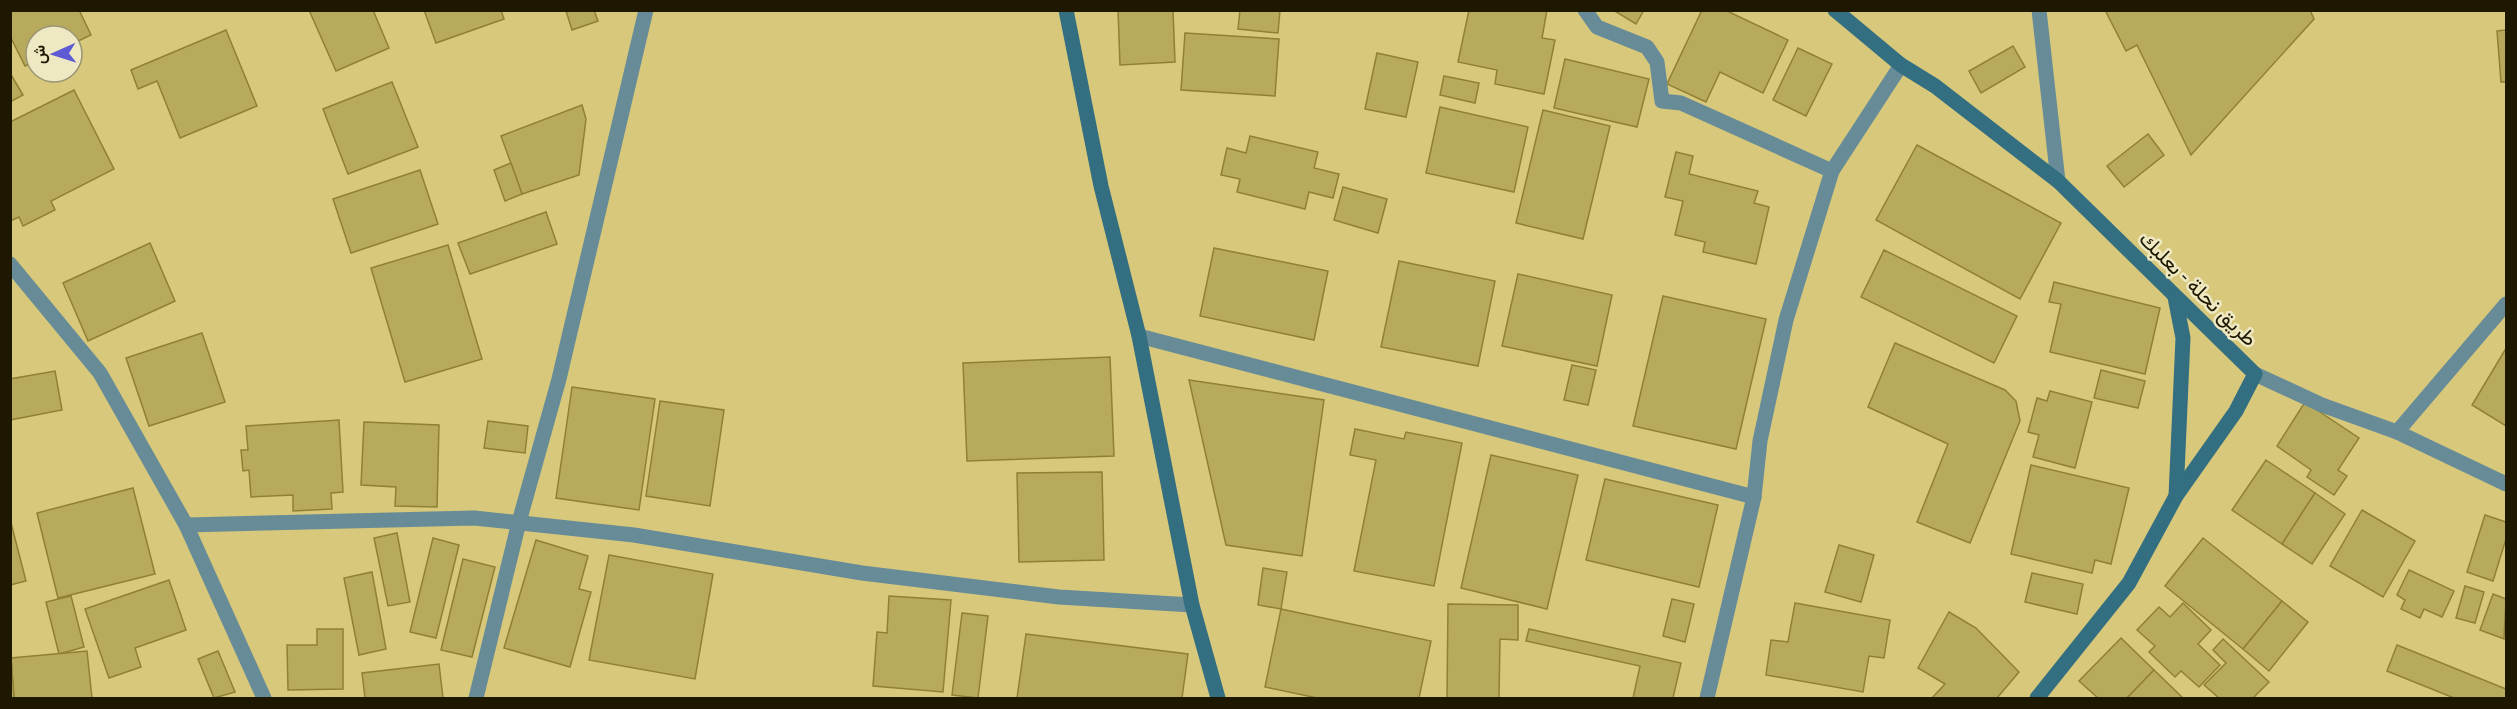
<svg xmlns="http://www.w3.org/2000/svg" width="2517" height="709" font-family="Ubuntu,Vazirmatn,sans-serif">
<style>
.building{fill:#b8aa5d;stroke:#8f8033;stroke-width:1.5}
.lines{fill:none;stroke-linecap:round;stroke-linejoin:round}
.street{stroke:#678c98;stroke-width:15}
.secondary{stroke:#336f80;stroke-width:15}
.labels{text-anchor:middle;stroke-width:5;stroke-linejoin:round;paint-order:stroke}
.street-label{font-size:21px;fill:#1e1800;stroke:#efe9c3}
</style>
<rect width="100%" height="100%" fill="#d7c87b"/>
<g class="building">
<path d="M10,10H79L91,35L72,44V36H36V61L25,66L10,36Z"/>
<path d="M309,10H373L389,48L336,71Z"/>
<path d="M424,10H501L504,19L436,43Z"/>
<path d="M594,10L598,21L572,30L566,11Z"/>
<path d="M1118,10H1173L1175,62L1120,65Z"/>
<path d="M1240,10H1280L1278,33L1238,29Z"/>
<path d="M1469,10H1547L1542,38L1555,40L1544,94L1495,84L1497,70L1458,62Z"/>
<path d="M1613,10H1644L1636,24Z"/>
<path d="M1702,10H1725L1788,40L1763,93L1720,72L1706,102L1667,84Z"/>
<path d="M2105,10H2310L2314,19L2191,155L2137,45L2126,51Z"/>
<path d="M226,30L257,106L180,138L157,81L138,89L131,70Z"/>
<path d="M2506,30V82H2501L2497,31Z"/>
<path d="M1185,33L1279,39L1275,96L1181,90Z"/>
<path d="M2013,46L2025,67L1981,93L1969,71Z"/>
<path d="M1798,48L1832,64L1806,116L1773,100Z"/>
<path d="M1377,53L1418,62L1406,117L1365,109Z"/>
<path d="M1565,59L1649,79L1637,127L1554,108Z"/>
<path d="M10,73L23,95L10,102Z"/>
<path d="M1444,76L1479,83L1475,103L1440,95Z"/>
<path d="M392,82L418,147L348,174L323,109Z"/>
<path d="M74,90L114,169L51,201L55,210L23,226L19,217L10,221V122Z"/>
<path d="M582,105L586,119L579,175L522,194L501,136Z"/>
<path d="M1440,107L1528,127L1514,192L1426,173Z"/>
<path d="M1543,110L1610,126L1583,239L1516,223Z"/>
<path d="M2148,134L2164,155L2124,187L2107,166Z"/>
<path d="M1250,136L1318,152L1314,168L1339,174L1333,198L1309,192L1305,209L1237,192L1240,179L1221,175L1227,148L1246,153Z"/>
<path d="M1917,145L2061,223L2020,299L1876,220Z"/>
<path d="M1676,152L1693,156L1689,174L1758,191L1754,203L1769,207L1756,264L1703,252L1705,242L1675,235L1683,201L1665,197Z"/>
<path d="M511,163L522,194L505,201L494,170Z"/>
<path d="M420,170L438,224L351,253L333,199Z"/>
<path d="M1343,187L1387,199L1378,233L1334,220Z"/>
<path d="M546,212L557,244L470,274L458,243Z"/>
<path d="M150,243L175,301L88,341L63,283Z"/>
<path d="M448,245L482,359L405,382L371,268Z"/>
<path d="M1214,248L1328,271L1314,340L1200,316Z"/>
<path d="M1884,250L2017,316L1994,363L1861,297Z"/>
<path d="M1399,261L1495,281L1478,366L1381,347Z"/>
<path d="M1518,274L1612,295L1597,366L1502,346Z"/>
<path d="M2054,282L2160,308L2145,374L2050,352L2061,304L2049,302Z"/>
<path d="M1663,296L1766,319L1736,449L1633,426Z"/>
<path d="M202,333L225,402L149,426L126,358Z"/>
<path d="M1895,343L2005,390L2016,401L2020,421L1970,543L1917,522L1948,444L1868,407Z"/>
<path d="M2505,350L2506,351V426L2472,405Z"/>
<path d="M1110,357L1114,456L967,461L963,363Z"/>
<path d="M1572,365L1596,370L1588,405L1564,400Z"/>
<path d="M2101,370L2145,381L2138,408L2094,398Z"/>
<path d="M55,371L62,410L10,420V379Z"/>
<path d="M1189,380L1324,400L1302,556L1226,545Z"/>
<path d="M572,387L655,399L639,510L556,498Z"/>
<path d="M2050,391L2092,402L2075,468L2033,457L2039,435L2028,432L2037,398L2047,401Z"/>
<path d="M660,401L724,410L710,506L646,496Z"/>
<path d="M2305,402L2359,438L2338,470L2347,476L2334,495L2307,477L2311,470L2277,446Z"/>
<path d="M339,420L343,492L331,493L332,509L293,511V495L251,497L249,470L243,471L241,450H248L246,426Z"/>
<path d="M488,421L528,426L525,453L484,448Z"/>
<path d="M364,422L439,425L437,507L395,506L396,487L361,485Z"/>
<path d="M1355,429L1404,439L1406,432L1462,443L1434,586L1354,571L1376,460L1350,455Z"/>
<path d="M1491,455L1578,475L1547,609L1461,588Z"/>
<path d="M2266,460L2315,493L2282,544L2232,510Z"/>
<path d="M2031,465L2129,488L2111,564L2095,560L2092,573L2011,554Z"/>
<path d="M1102,472L1104,560L1019,562L1017,473Z"/>
<path d="M1605,479L1718,505L1699,587L1586,560Z"/>
<path d="M133,488L155,574L58,598L37,513Z"/>
<path d="M2315,493L2345,514L2312,564L2282,544Z"/>
<path d="M2362,510L2415,541L2383,597L2330,566Z"/>
<path d="M2485,515L2506,522V539L2493,581L2467,572Z"/>
<path d="M10,519L26,581L10,585Z"/>
<path d="M397,533L410,602L388,606L374,538Z"/>
<path d="M433,538L459,545L436,638L410,632Z"/>
<path d="M2203,538L2282,601L2243,649L2165,586Z"/>
<path d="M536,540L588,556L579,589L591,592L570,667L504,648Z"/>
<path d="M1839,545L1874,555L1861,602L1825,592Z"/>
<path d="M609,555L713,574L695,679L589,660Z"/>
<path d="M463,559L495,567L472,657L441,650Z"/>
<path d="M1263,568L1287,572L1281,609L1258,605Z"/>
<path d="M2409,570L2454,591L2442,617L2424,609L2420,618L2401,609L2405,600L2397,595Z"/>
<path d="M372,572L386,649L359,655L344,578Z"/>
<path d="M2032,573L2083,584L2077,614L2025,602Z"/>
<path d="M169,580L186,630L135,648L141,667L109,678L85,609Z"/>
<path d="M2465,586L2484,592L2475,623L2456,618Z"/>
<path d="M2493,594L2506,599L2504,639L2480,630Z"/>
<path d="M71,596L84,647L59,654L46,602Z"/>
<path d="M889,596L951,600L943,692L873,686L877,632L887,633Z"/>
<path d="M1672,599L1694,604L1685,642L1663,636Z"/>
<path d="M2282,601L2308,622L2269,671L2243,649Z"/>
<path d="M1795,603L1890,620L1884,658L1869,656L1863,692L1766,675L1771,640L1788,642Z"/>
<path d="M2183,603L2211,630L2198,644L2220,665L2199,687L2181,671L2175,677L2149,652L2155,646L2137,630L2159,607L2170,617Z"/>
<path d="M1448,604L1518,605V640L1500,639L1499,698H1447Z"/>
<path d="M1281,609L1431,641L1419,698H1317L1265,687Z"/>
<path d="M1949,612L1976,628L2019,672L1997,698H1932L1945,684L1918,668Z"/>
<path d="M962,613L988,616L978,698L952,695Z"/>
<path d="M317,629H343V689L288,690L287,645H317Z"/>
<path d="M1529,629L1681,663L1673,698H1633L1640,666L1526,641Z"/>
<path d="M1026,634L1188,654L1182,698H1017Z"/>
<path d="M2121,638L2154,670L2127,698H2098L2079,681Z"/>
<path d="M2223,639L2269,682L2253,698H2219L2204,685L2226,663L2213,650Z"/>
<path d="M2397,645L2506,689V698H2454L2387,671Z"/>
<path d="M87,651L92,698H14L11,658Z"/>
<path d="M218,651L235,692L214,698L198,659Z"/>
<path d="M11,658L14,698H10Z"/>
<path d="M439,664L443,698H365L362,673Z"/>
<path d="M2154,670L2183,698H2127Z"/>
</g>
<g class="lines">
<g class="street">
<path d="M1585,10L1597,27L1647,47L1657,62L1662,101L1681,103L1832,171"/>
<path d="M2039,10L2058,181"/>
<path d="M10,264L100,373L186,525L264,698"/>
<path d="M1139,336L1754,497"/>
<path d="M2255,374L2322,405L2397,432L2506,484"/>
<path d="M2397,432L2506,304"/>
<path d="M186,525L474,518L634,535L862,573L1059,597L1192,605"/>
<path d="M476,698L519,522L559,379L646,10"/>
<path d="M1707,698L1754,497L1760,441L1786,320L1832,171L1901,65"/>
</g>
<g class="secondary">
<path d="M1066,10L1101,186L1139,336L1192,605L1218,698"/>
<path d="M1835,10L1901,65L1935,86L2058,181L2255,374L2236,411L2176,496L2129,583L2037,698"/>
<path d="M2175,297L2183,338L2176,496"/>
</g>
</g>
<g class="labels">
<g class="street-label">
<text transform="translate(2198 289) rotate(44)" y="7">طريق نحلة - بعلبك</text>
</g>
</g>
<rect width="2517" height="709" fill="none" stroke="#1e1800" stroke-width="24"/>
<g transform="translate(54 54) rotate(267)"><circle r="28" fill="#efe9c3" stroke="#9b9575" stroke-width="1.5"/>
<path d="M0-4.5L10 22L0 15L-10 22Z" fill="#5c5bd4"/>
<text y="-9" font-size="16" font-weight="bold" text-anchor="middle" fill="#1e1800">ش</text>
</g>
</svg>
